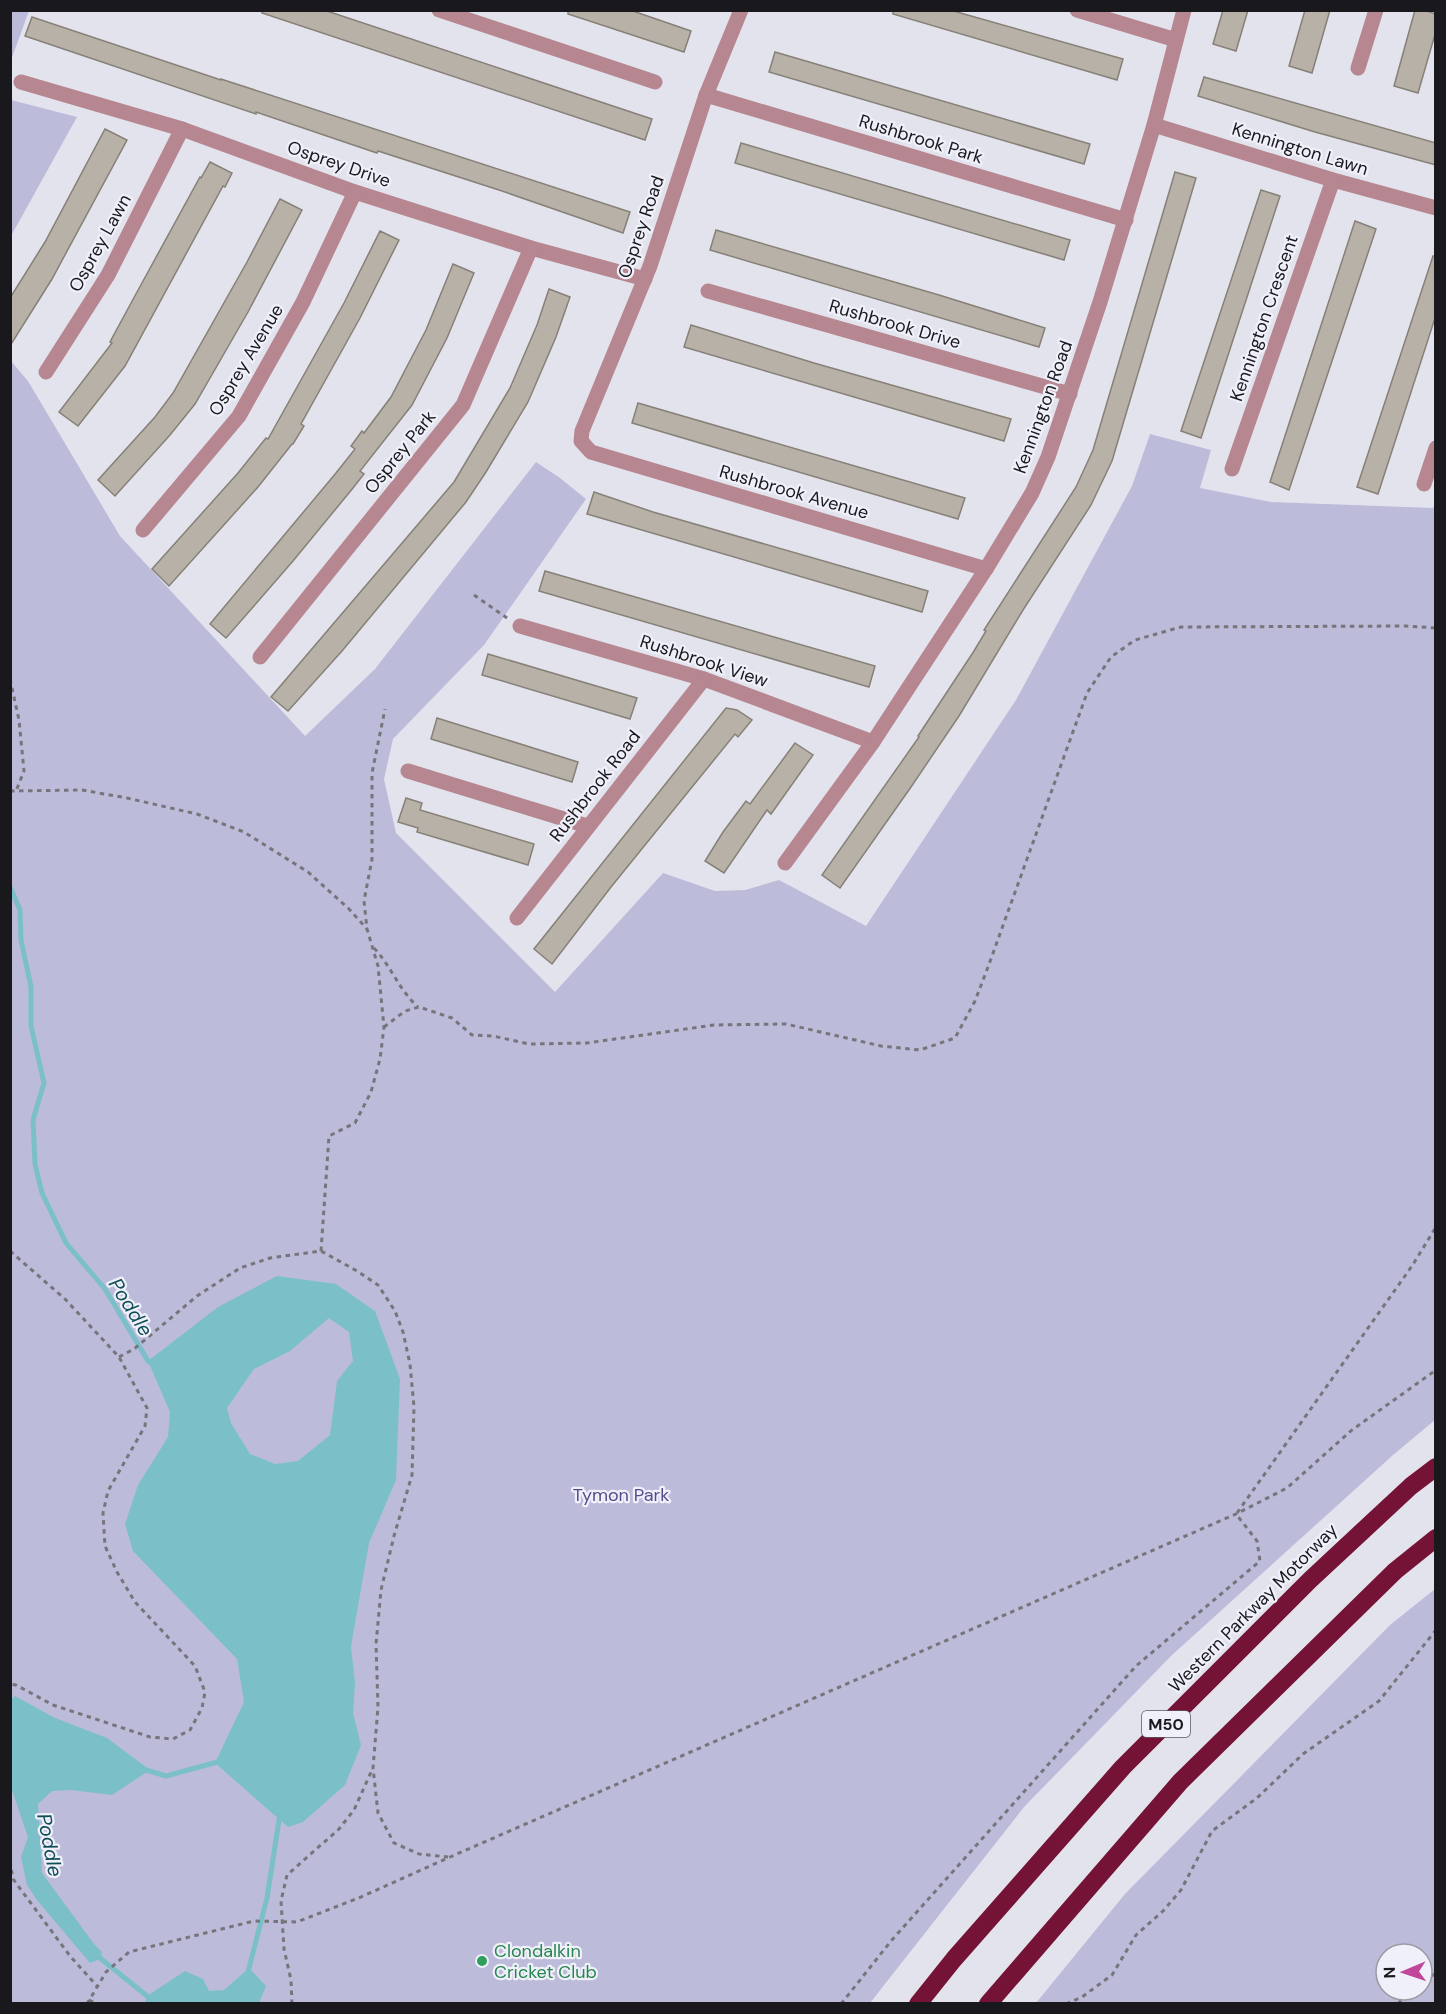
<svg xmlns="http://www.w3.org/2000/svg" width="1446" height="2014" font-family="'DM Sans',sans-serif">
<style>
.green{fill:#bcbbda;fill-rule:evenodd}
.water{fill:#7bc0c9;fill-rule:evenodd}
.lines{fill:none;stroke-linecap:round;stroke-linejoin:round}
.stream{stroke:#7bc0c9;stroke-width:5}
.building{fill:#b7b1a8;stroke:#868077;stroke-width:1.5}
.path{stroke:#75757c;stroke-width:3;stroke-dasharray:4.5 4.5;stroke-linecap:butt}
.minor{stroke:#b68790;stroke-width:15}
.motorway{stroke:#741335;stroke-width:18}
.leisure-dot{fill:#2e9e5b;stroke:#f0f0fb;stroke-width:2}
.labels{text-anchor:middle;stroke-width:4.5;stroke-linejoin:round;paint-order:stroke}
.shield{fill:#f0f0fb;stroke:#5a5a60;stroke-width:1.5}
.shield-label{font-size:16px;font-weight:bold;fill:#19191d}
.street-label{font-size:18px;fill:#19191d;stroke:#f0f0fb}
.park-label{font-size:18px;fill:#544b8b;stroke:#f0f0fb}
.leisure-label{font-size:18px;fill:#27864d;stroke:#f0f0fb;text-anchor:start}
.water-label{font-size:20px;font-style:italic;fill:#104e56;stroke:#f0f0fb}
</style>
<rect width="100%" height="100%" fill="#e3e3ee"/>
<g class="green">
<path d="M11,10L29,11L11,60L10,11Z"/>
<path d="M11,100L77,117L11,236L10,100Z"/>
<path d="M10,360L28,381L120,536L305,736L375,669L536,462L560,478L586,499L484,645L393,739L384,779L396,833L555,992L663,873L715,891L745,890L779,880L866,926L1016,700L1132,486L1150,434L1211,450L1200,488L1271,502L1433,508L1435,503V1420L1393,1455L1171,1656L1024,1807L870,2003H11Z"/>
<path d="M1435,1589V2003H1036L1125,1894L1390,1625ZM1386,1954H1422V1990H1386Z"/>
</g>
<g class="water">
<path d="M277,1276L336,1284L375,1311L400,1379L396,1480L369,1543L351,1646L355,1684L353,1713L361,1745L345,1785L303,1822L288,1827L215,1763L244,1702L237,1659L133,1551L125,1524L138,1485L168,1437L170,1412L148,1361L218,1307ZM329,1318L349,1332L353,1361L337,1381L330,1435L298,1461L275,1464L250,1454L231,1423L227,1408L254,1369L290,1351Z"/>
<path d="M15,1696L55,1718L107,1738L150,1770L112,1795L71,1790L52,1791L38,1804L42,1873L94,1944L102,1952L100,1959L90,1963L37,1900L27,1885L21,1857L28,1837L11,1787L10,1700Z"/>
<path d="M249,1968L266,1986L259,2003H145L147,1996L185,1971L203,1979L209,1991L224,1990Z"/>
</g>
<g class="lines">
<g class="stream">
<path d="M10,887L20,910L21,940L31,987V1026L44,1083L33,1120L35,1164L42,1193L66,1243L105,1289L148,1361L151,1363"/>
<path d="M143,1769L166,1776L221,1761"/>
<path d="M95,1954L157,2004"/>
<path d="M248,1972L267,1898L280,1814"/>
</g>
</g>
<g class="building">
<path d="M262,10H324L652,119L645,140L262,13Z"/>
<path d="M568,10H630L691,31L684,52L568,14Z"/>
<path d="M893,10H950L1123,59L1117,80L893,14Z"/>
<path d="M1223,10H1248L1236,51L1213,44Z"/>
<path d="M1305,10H1330L1312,73L1289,66Z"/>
<path d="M1415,10H1423L1436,14V31L1418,93L1394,86Z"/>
<path d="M32,17L221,80V79L630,212L623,233L499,190L378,151L377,153L256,112V114L25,36Z"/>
<path d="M775,52L1090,144L1084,164L769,72Z"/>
<path d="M1204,77L1436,143V165L1315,132L1198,96Z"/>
<path d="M105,129L127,140L52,279L10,346V298L45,242Z"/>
<path d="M741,143L1070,240L1064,260L735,163Z"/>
<path d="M210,162L232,173L225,187L223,186L125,366L78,426L59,412L112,343L110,342L137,292L200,177L201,178Z"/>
<path d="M1175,172L1196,178L1112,461L1091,505L1023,610L959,716L911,787L840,888L822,875L919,737L918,736L974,651L986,631L984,630L1076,487L1093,450Z"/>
<path d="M1261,190L1280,196L1201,438L1181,431Z"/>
<path d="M280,199L302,210L248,312L195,404L170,435L115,496L98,480L155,417L173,393L247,262Z"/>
<path d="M1355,221L1376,229L1289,490L1270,482Z"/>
<path d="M716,230L939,295L1045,328L1039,347L710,250Z"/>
<path d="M380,231L399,240L360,318L301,424L304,426L293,444H292L258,487L169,586L152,569L238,473L266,438L268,439L344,303Z"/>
<path d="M1433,256H1436V315L1378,494L1357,487Z"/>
<path d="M453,264L474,273L447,338L412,405L360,471L364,474L353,488L293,561L226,638L210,624L336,473L355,449L351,446L362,431L364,433L391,397L426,330Z"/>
<path d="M549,289L570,297L556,337L528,402L486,472L466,502L342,651L288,711L271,697L454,482L510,388L537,325Z"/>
<path d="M691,325L814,363L1011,419L1004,441L684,347Z"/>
<path d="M638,403L965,498L958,519L632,423Z"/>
<path d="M594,492L653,512L928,591L922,612L587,514Z"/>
<path d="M545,571L875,666L869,687L539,591Z"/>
<path d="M488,654L637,698L630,719L482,675Z"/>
<path d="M726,708L737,710L752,720L738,737L735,734L611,887L552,964L534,949Z"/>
<path d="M437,718L578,762L572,782L431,739Z"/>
<path d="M795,743L813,755L771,814L767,810L724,873L705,861L723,832L746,801L750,804Z"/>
<path d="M406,798L422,803L420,810L534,844L528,865L417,832L418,828L398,822Z"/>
</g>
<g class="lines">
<g class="path">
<path d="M474,595L507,618"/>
<path d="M10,679L19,720L24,771L16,791"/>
<path d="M10,791L82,790L127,798L197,814L244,832L308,872L349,909L367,929"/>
<path d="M374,948C391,966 399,990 418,1007"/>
<path d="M384,1027L405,1011L419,1007L452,1018L472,1035L493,1036L529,1044L587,1043L714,1025L786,1024L881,1046L920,1050L955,1038L975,1001L988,967L1087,693L1111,657L1135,640L1181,627L1406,626L1436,628"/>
<path d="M10,1251L65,1299L119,1357L147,1408L145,1426L108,1491L103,1513L105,1546L117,1572L135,1602L195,1666L205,1692L202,1708L190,1730L173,1739L150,1737L53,1705L16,1685L10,1684"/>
<path d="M321,1251L329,1136L355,1123L371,1092L380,1059L384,1027L378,966L367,929L364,901L372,859V773L385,709"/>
<path d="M119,1357L134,1349L197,1296L240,1268L270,1258L321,1251L357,1271L378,1285L395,1311L403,1332L410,1364L414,1407L412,1475L394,1536L381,1590L376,1644L378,1707L373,1768L378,1813L394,1843L419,1854L448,1857"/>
<path d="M1237,1513L1412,1266L1436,1227"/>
<path d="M10,1861L13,1879L70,1956L97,1986"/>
<path d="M1422,1979L1436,1974"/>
<path d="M89,2000L97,2004"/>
<path d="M87,2004L106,1972L129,1952L254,1921L297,1922L361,1897L450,1857L1236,1514L1287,1488L1352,1430L1436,1370"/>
<path d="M292,2004L291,1980L284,1949L281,1901L287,1875L339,1829L354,1810L372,1770"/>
<path d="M841,2004L891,1941L1136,1666L1260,1561L1257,1541L1236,1514"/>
<path d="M1066,2004L1082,1997L1112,1975L1136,1935L1163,1911L1181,1890L1212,1831L1257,1798L1303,1754L1379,1701L1436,1630"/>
<path d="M1398,2004L1410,1990"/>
</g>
<g class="minor">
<path d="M439,10L655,82"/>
<path d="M741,10L706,95L650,266L582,431L581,441L591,452L986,569"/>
<path d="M1077,10L1176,40"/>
<path d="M1358,68L1376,10"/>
<path d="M21,82L182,129L355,192L531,248L645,279"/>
<path d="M706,95L1126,220"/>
<path d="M1154,125L1333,180L1436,208"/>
<path d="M708,291L1070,394"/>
<path d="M46,372L108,275L182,129"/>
<path d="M1232,469L1333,180"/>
<path d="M1424,484L1436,448"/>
<path d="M143,530L239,416L303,302L355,192"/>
<path d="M520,626L704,679L873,742"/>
<path d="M260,657L463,405L531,248"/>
<path d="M408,771L587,826"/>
<path d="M785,863L873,742L986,569L1032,493L1048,457L1100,302L1154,125L1184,10"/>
<path d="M517,918L704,679"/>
</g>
<g class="motorway">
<path d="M918,2004L954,1959L1123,1767L1310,1580L1411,1486L1436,1467"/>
<path d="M988,2004L1180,1782L1395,1571L1436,1538"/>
</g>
</g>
<circle class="leisure-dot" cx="482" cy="1961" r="6"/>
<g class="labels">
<rect class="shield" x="1142" y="1711" width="48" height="26" rx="4.5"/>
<g class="shield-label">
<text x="1166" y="1730">M50</text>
</g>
<g class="street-label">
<text transform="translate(921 139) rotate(17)" y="6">Rushbrook Park</text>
<text transform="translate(1300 149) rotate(17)" y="6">Kennington Lawn</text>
<text transform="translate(339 164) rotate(19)" y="6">Osprey Drive</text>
<text transform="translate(641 227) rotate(-71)" y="6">Osprey Road</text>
<text transform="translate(100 243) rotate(-61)" y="6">Osprey Lawn</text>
<text transform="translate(1264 318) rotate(-71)" y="6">Kennington Crescent</text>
<text transform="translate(895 324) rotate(16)" y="6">Rushbrook Drive</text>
<text transform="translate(246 360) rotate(-59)" y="6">Osprey Avenue</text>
<text transform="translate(1043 407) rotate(-70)" y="6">Kennington Road</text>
<text transform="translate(400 452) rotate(-51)" y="6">Osprey Park</text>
<text transform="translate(794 492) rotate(16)" y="6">Rushbrook Avenue</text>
<text transform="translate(704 661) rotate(18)" y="6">Rushbrook View</text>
<text transform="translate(595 786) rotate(-52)" y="6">Rushbrook Road</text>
<text transform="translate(1253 1608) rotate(-45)" y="6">Western Parkway Motorway</text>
</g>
<g class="park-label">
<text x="621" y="1501">Tymon Park</text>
</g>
<g class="leisure-label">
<text x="494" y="1957">Clondalkin<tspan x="494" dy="21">Cricket Club</tspan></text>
</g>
<g class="water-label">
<text transform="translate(131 1307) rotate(58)" y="7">Poddle</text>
<text transform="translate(50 1845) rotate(79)" y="7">Poddle</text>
</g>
</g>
<rect width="1446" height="2014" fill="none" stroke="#19191d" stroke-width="24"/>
<g transform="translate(1404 1972) rotate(268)"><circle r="28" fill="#f0f0fb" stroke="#9a9aa2" stroke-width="1.5"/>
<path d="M0-4.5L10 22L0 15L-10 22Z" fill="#c14799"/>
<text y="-9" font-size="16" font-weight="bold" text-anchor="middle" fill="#19191d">N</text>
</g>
</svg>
